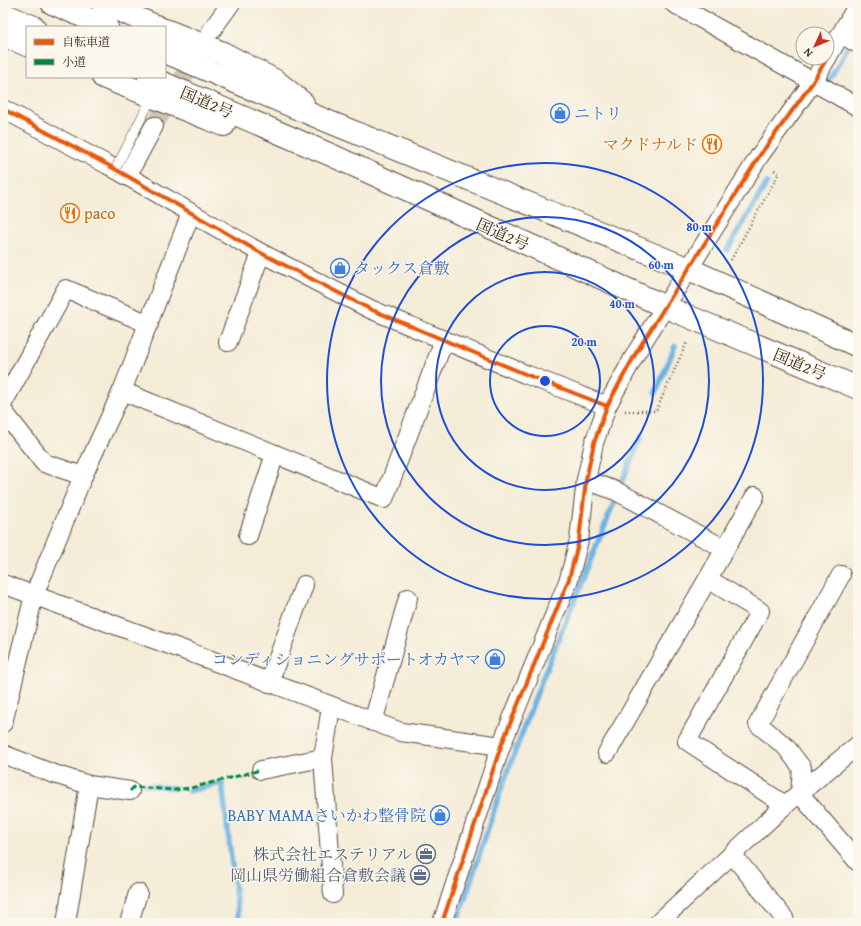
<svg xmlns="http://www.w3.org/2000/svg" width="861" height="926" font-family="'Gentium Book Plus','Noto Serif JP',serif">
<style>
.lines{fill:none;stroke-linecap:round;stroke-linejoin:round}
.stream{stroke:#6db2e3;stroke-width:5.5}
.street-tunnel{stroke:#cfc5b2;stroke-width:18;stroke-dasharray:18 9;stroke-linecap:butt}
.lane-casing{stroke:#57473a;stroke-width:10}
.street-casing{stroke:#57473a;stroke-width:20}
.highway-casing{stroke:#57473a;stroke-width:24}
.path{stroke:#57473a;stroke-width:2.5;stroke-dasharray:1 3;stroke-linecap:butt}
.lane{stroke:#fff;stroke-width:9}
.street{stroke:#fff;stroke-width:18}
.highway{stroke:#fff;stroke-width:22}
.lane-bridge-casing{stroke:#57473a;stroke-width:10;stroke-linecap:butt}
.lane-bridge{stroke:#fff;stroke-width:9}
.quiet{stroke:#00873e;stroke-width:3;stroke-dasharray:6 3;stroke-linecap:butt}
.cycleway-casing{stroke:#fbf7ec;stroke-width:6}
.cycleway{stroke:#e8590c;stroke-width:4}
.ring{fill:none;stroke:#1d4ed8;stroke-width:2}
.labels{text-anchor:middle;stroke-width:3;stroke-linejoin:round;paint-order:stroke}
.street-label{font-size:16px;fill:#3b2a1e;stroke:#fbf7ec}
.shop-label{font-size:16px;fill:#366cbe;stroke:#fbf7ec;text-anchor:start}
.food-label{font-size:16px;fill:#c56008;stroke:#fbf7ec;text-anchor:end}
.service-label{font-size:16px;fill:#4e5e75;stroke:#fbf7ec;text-anchor:end}
.centre{fill:#1d4ed8;stroke:#fbf7ec;stroke-width:2}
.ring-label{font-size:12px;text-anchor:middle;font-weight:bold;fill:#1d4ed8;stroke:#fbf7ec;stroke-width:3;stroke-linejoin:round;paint-order:stroke}
</style>
<rect width="100%" height="100%" fill="#fbf7ec"/>
<filter id="ink" filterUnits="userSpaceOnUse"><feTurbulence type="fractalNoise" baseFrequency=".025" numOctaves="2"/><feDisplacementMap in="SourceGraphic" scale="8" xChannelSelector="R" yChannelSelector="G"/><feConvolveMatrix kernelMatrix="1 2 1 2 8 2 1 2 1" color-interpolation-filters="sRGB"/></filter>
<filter id="wash" filterUnits="userSpaceOnUse"><feTurbulence type="fractalNoise" baseFrequency=".012" numOctaves="4" result="noise"/><feDisplacementMap in="SourceGraphic" scale="16" xChannelSelector="R" yChannelSelector="G"/><feGaussianBlur stdDeviation="0.9" result="paint"/><feColorMatrix in="noise" values="0 0 0 0 0 0 0 0 0 0 0 0 0 0 0 0 0 1.4 0 .05"/><feComposite in="paint" operator="in"/></filter>
<g filter="url(#wash)">
<rect width="100%" height="100%" fill="#f4ecd7"/>
<g class="lines">
<g class="stream">
<path d="M827,84L858,29"/>
<path d="M727,250L767,183"/>
<path d="M656,392L675,346"/>
<path d="M134,784L175,788"/>
<path d="M189,791L222,783L239,923"/>
<path d="M457,923L500,792L541,682L641,436"/>
</g>
</g>
</g>
<g filter="url(#ink)">
<g class="lines">
<path class="street-tunnel" d="M154,126L198,52"/>
<g class="lane-casing">
<path id="lane" d="M119,162L152,97"/>
</g>
<g class="street-casing">
<g id="street">
<path d="M673,3L858,107"/>
<path d="M211,31L231,3"/>
<path d="M841,34L858,44"/>
<path d="M827,58L858,4"/>
<path d="M3,109L108,165L261,253L370,309L525,374L607,406"/>
<path d="M127,176L154,126"/>
<path d="M228,342L261,253"/>
<path d="M122,391L384,499L444,340"/>
<path d="M3,403L66,289L149,324"/>
<path d="M3,411L44,463L83,476"/>
<path d="M586,480L616,491L725,549L607,753"/>
<path d="M248,536L275,454"/>
<path d="M725,549L755,496"/>
<path d="M841,575L758,724L786,747L802,768L800,794L858,862"/>
<path d="M708,579L760,611L687,741L785,805"/>
<path d="M3,584L208,659L401,732L501,746"/>
<path d="M269,683L304,585"/>
<path d="M331,707L323,758L333,894"/>
<path d="M373,722L408,598"/>
<path d="M3,723L34,595L83,476L122,391L191,213"/>
<path d="M3,754L51,773L89,785L130,791"/>
<path d="M261,770L323,758"/>
<path d="M732,854L784,918L785,923"/>
<path d="M66,923L89,785"/>
<path d="M129,923L138,893"/>
<path d="M442,923L501,746L569,579L579,540L586,480L594,443L607,406L636,353L760,155L813,82L827,58"/>
<path d="M658,923L785,805L858,745"/>
</g>
</g>
<g class="highway-casing">
<g id="highway">
<path d="M52,3L107,27"/>
<path d="M102,3L158,27"/>
<path d="M3,14L34,27"/>
<path d="M165,30L223,53L276,81L303,103"/>
<path d="M3,35L27,45"/>
<path d="M165,52L327,121L689,269L858,346"/>
<path d="M103,77L224,125"/>
<path d="M149,77L331,155L666,307L858,388"/>
</g>
</g>
<g class="path">
<path d="M731,260L779,173L772,169"/>
<path d="M625,411H656L687,342"/>
</g>
<use href="#lane" class="lane"/>
<use href="#street" class="street"/>
<use href="#highway" class="highway"/>
<g class="lane-bridge-casing">
<path id="lane-bridge" d="M113,173L119,162"/>
</g>
<use href="#lane-bridge" class="lane-bridge"/>
<path class="quiet" d="M130,791L134,787L175,790L191,788L261,770"/>
<g class="cycleway-casing">
<g id="cycleway">
<path d="M3,109L108,165L261,253L370,309L525,374L607,406"/>
<path d="M442,923L501,746L569,579L579,540L586,480L594,443L607,406L636,353L760,155L813,82L827,58"/>
</g>
</g>
<use href="#cycleway" class="cycleway"/>
</g>
</g>
<g class="ring">
<circle cx="545" cy="381" r="55"/>
<circle cx="545" cy="381" r="109"/>
<circle cx="545" cy="381" r="164"/>
<circle cx="545" cy="381" r="218"/>
</g>
<defs>
<g id="shop-ring" transform="scale(1)"><circle r="9.5" fill="#fbf7ec" stroke="#3f7fe0" stroke-width="1.5"/><path d="M-5-2.5h2.3a2.7 3.5 0 0 1 5.4 0H5L5.5 6h-11ZM-1.5-2.5h3a1.5 2.3 0 0 0-3 0Z" fill="#3f7fe0"/></g>
<g id="restaurant-ring" transform="scale(1)"><circle r="9.5" fill="#fbf7ec" stroke="#e8710a" stroke-width="1.5"/><path d="M-5-6h1v4h1v-4h1v4h1v-4h1v5L-1.5 .5V6h-2V.5L-5-1ZM5-6V6H3V1.5H1.5Q1.5-4 5-6Z" fill="#e8710a"/></g>
<g id="office-ring" transform="scale(1)"><circle r="9.5" fill="#fbf7ec" stroke="#5c6f8a" stroke-width="1.5"/><path d="M-6-3h4V-5.5h4V-3h4V5H-6ZM-1-4.5V-3h2v-1.5ZM-6 0V1H6V0Z" fill="#5c6f8a"/></g>
</defs>
<g fill-rule="evenodd">
<use href="#shop-ring" x="560" y="113"/>
<use href="#restaurant-ring" x="712" y="144"/>
<use href="#restaurant-ring" x="70" y="213"/>
<use href="#shop-ring" x="340" y="268"/>
<use href="#shop-ring" x="495" y="659"/>
<use href="#shop-ring" x="440" y="815"/>
<use href="#office-ring" x="426" y="854"/>
<use href="#office-ring" x="420" y="875"/>
</g>
<g class="labels">
<g class="street-label">
<text transform="translate(207 102) rotate(23)" y="6">国道2号</text>
<text transform="translate(503 234) rotate(24)" y="6">国道2号</text>
<text transform="translate(800 364) rotate(23)" y="6">国道2号</text>
</g>
<g class="shop-label">
<text x="574" y="119">ニトリ</text>
<text x="354" y="274">タックス倉敷</text>
<text x="481" y="665" text-anchor="end">コンディショニングサポートオカヤマ</text>
<text x="426" y="821" text-anchor="end">BABY MAMAさいかわ整骨院</text>
</g>
<g class="food-label">
<text x="698" y="150">マクドナルド</text>
<text x="84" y="219" text-anchor="start">paco</text>
</g>
<g class="service-label">
<text x="412" y="860">株式会社エステリアル</text>
<text x="406" y="881">岡山県労働組合倉敷会議</text>
</g>
</g>
<circle cx="545" cy="381" r="6" class="centre"/>
<g class="ring-label">
<text x="699" y="231">80 m</text>
<text x="661" y="269">60 m</text>
<text x="622" y="308">40 m</text>
<text x="584" y="346">20 m</text>
</g>
<rect width="861" height="926" fill="none" stroke="#fbf7ec" stroke-width="16"/>
<rect x="26" y="26" width="140" height="52" fill="#fbf7ec" stroke="#aea59a"/>
<rect x="34" y="39" width="20" height="6" fill="#e8590c" stroke="#aea59a"/>
<text x="62" y="46" font-size="12" fill="#3b2a1e">自転車道</text>
<rect x="34" y="59" width="20" height="6" fill="#00873e" stroke="#aea59a"/>
<text x="62" y="66" font-size="12" fill="#3b2a1e">小道</text>
<g transform="translate(815 46) rotate(226)"><circle r="19" fill="#fbf7ec" stroke="#aea59a"/>
<path d="M0-3L7 15L0 10L-7 15Z" fill="#c8321e"/>
<text y="-6" font-size="11" font-weight="bold" text-anchor="middle" fill="#3b2a1e">N</text>
</g>
</svg>
